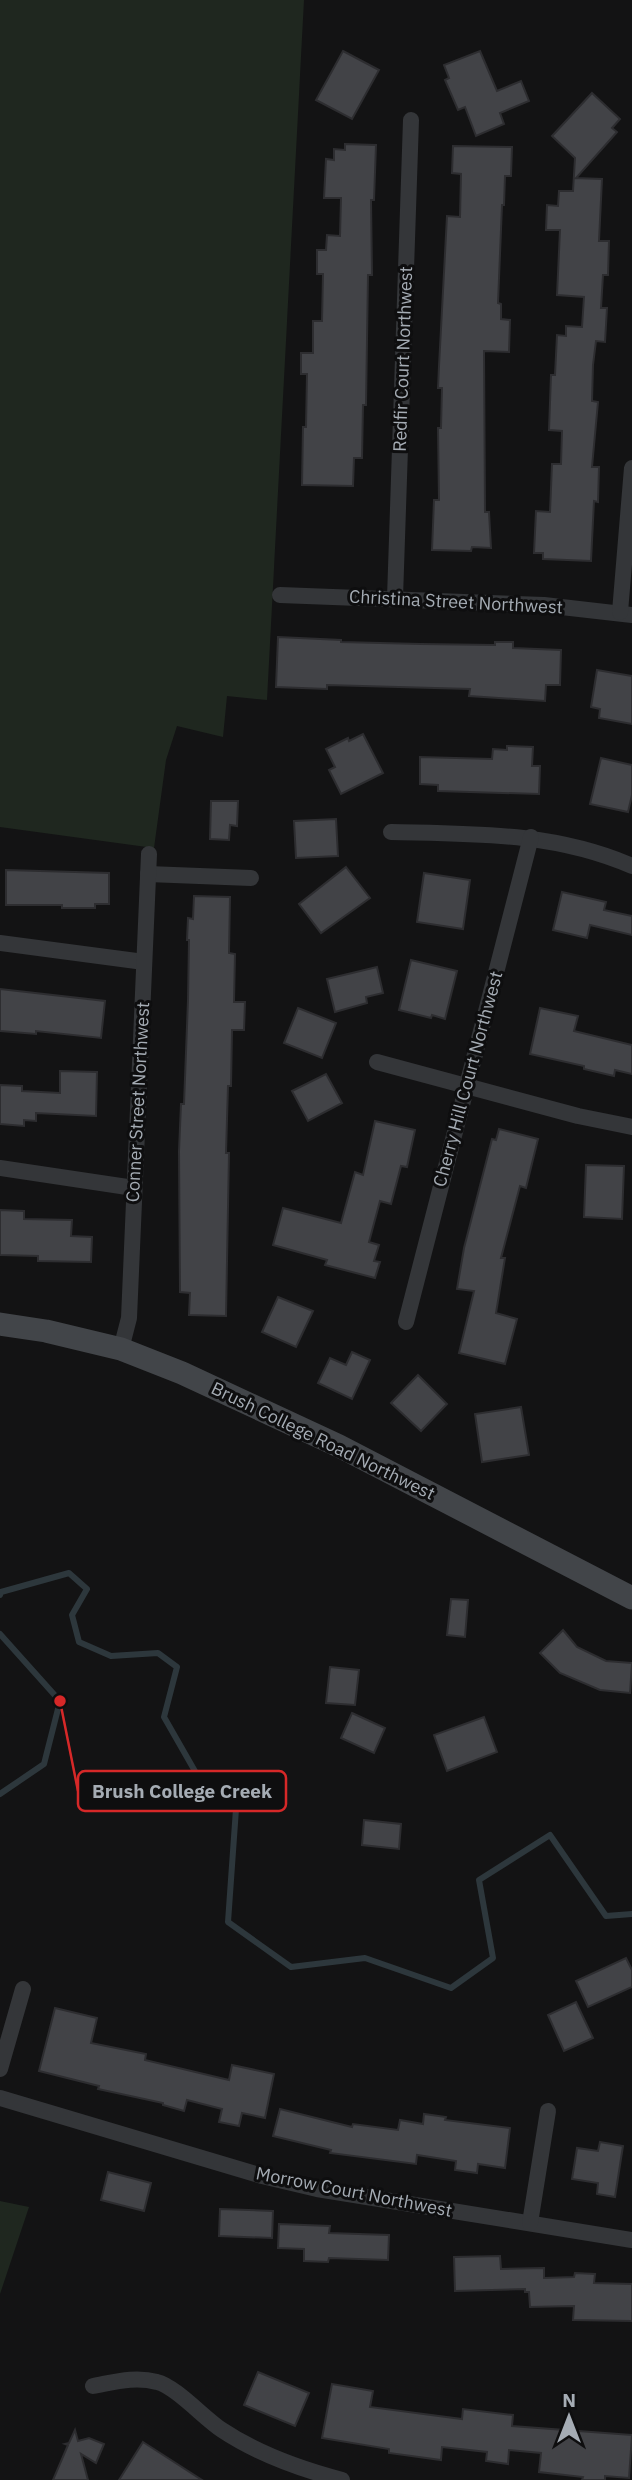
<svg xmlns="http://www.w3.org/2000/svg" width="632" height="2480" font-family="'IBM Plex Sans',sans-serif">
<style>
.green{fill:#1f271f}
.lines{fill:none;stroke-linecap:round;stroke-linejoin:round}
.stream{stroke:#2d373c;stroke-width:6}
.building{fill:#424347;stroke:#2d2d30;stroke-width:2}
.street{stroke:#343639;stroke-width:16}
.secondary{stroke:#424549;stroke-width:23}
.labels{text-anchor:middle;stroke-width:6;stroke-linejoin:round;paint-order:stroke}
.street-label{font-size:18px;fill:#a5acb4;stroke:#0e0e0f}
.leader{fill:none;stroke:#d62828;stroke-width:2.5}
.callout-dot{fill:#d62828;stroke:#0e0e0f;stroke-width:2.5}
.callout{fill:#0e0e0f;stroke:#d62828;stroke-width:2.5}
.callout-label{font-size:19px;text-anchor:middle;font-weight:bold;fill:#a5acb4}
</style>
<rect width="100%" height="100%" fill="#131314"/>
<g class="green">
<path d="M0,0H304L267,700L227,696L223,737L177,726L166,760L154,848L0,827Z"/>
<path d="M0,2201L29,2207L0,2294Z"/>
</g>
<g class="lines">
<g class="stream">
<path d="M0,1595L1,1592L69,1573L87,1589L72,1615L79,1642L111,1656L158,1653L177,1667L164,1717L196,1773L236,1809L228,1922L291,1967L365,1958L451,1988L493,1958L479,1880L550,1835L606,1916L632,1914"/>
<path d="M0,1634L60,1701L44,1764L0,1794"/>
</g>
</g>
<g class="building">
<path d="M343,51L379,70L352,119L316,100Z"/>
<path d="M480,51L497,91L521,81L529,101L500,113L504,124L476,136L465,107L458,110L445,80L449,78L444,65Z"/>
<path d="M592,93L620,119L612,128L617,132L576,178L602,179L599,241H609L608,275H603L601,308H607L605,342L596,341L593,365L592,401L598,402L592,467H599L598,502L594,501L591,561L543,559V553H534L536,511L550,512L552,464H561L562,431L549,430L551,375H555L557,335L566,336V326L582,327L584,297L557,295L560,230H546L547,205L558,206L559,191H573L575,158L552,136Z"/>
<path d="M345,144L376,145L374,200H371L372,275H368L366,405H363L362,458H354L353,486L302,485L303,427H306L307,374H301V353H313V321H322L323,274H317V250H326L327,235L340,236L341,198H324L326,159L334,160V149L345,150Z"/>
<path d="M453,146L512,147L511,176H505L504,205H502L498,303L501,304V319L510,320L509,352L484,351L485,512H489L491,548L472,547L471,551L432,550L434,500H439L438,428H441L442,388H438L439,366L447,216L460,217L461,174L452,173Z"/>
<path d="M278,637L341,640V642L421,644L495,645V642H513V648L561,650L560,685H546L545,701L469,696L470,689L327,685V689L276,687Z"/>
<path d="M597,670L632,676V724L599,718L600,709L591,707Z"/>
<path d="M363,734L383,773L341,794L329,770L335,767L326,749L348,738L349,741Z"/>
<path d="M507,746L533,747L532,766H540L539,794L438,791V785L420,784V757L492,759L493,749L507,750Z"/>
<path d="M601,758L632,765V795L628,812L590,804Z"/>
<path d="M211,801H238L237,826L230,825L229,840L210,839Z"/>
<path d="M336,819L338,856L296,858L294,821Z"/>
<path d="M346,867L370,898L321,933L299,904Z"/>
<path d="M6,870L109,873V904H95V908H62V905H6Z"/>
<path d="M424,873L470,880L463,929L417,922Z"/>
<path d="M562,892L606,902L604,910L632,916V935L590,925L587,938L553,930Z"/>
<path d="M194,896L230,897L229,953L235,954L234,1002H245L244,1030H232L231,1086H228L226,1153H229L226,1316L189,1315L190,1293L180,1292L179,1151L181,1104H184L188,1000L189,940H187L188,918L193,919Z"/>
<path d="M411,960L457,971L445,1019L432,1015L431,1018L399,1010Z"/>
<path d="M377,967L383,993L366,997L367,1003L335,1012L327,979Z"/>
<path d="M0,989L105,1001L101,1038L36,1031V1034L0,1031Z"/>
<path d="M298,1008L336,1023L322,1058L284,1043Z"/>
<path d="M540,1008L578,1016L574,1031L632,1045V1074L615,1070L614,1076L584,1069V1066L530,1054Z"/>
<path d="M60,1071L97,1072L96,1116L36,1113V1121L24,1120V1126L0,1124V1085L22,1086V1091L60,1093Z"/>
<path d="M326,1074L342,1103L308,1121L292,1091Z"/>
<path d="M375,1121L415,1130L407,1167L401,1166L391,1204L380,1201L369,1242L379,1245L374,1261L380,1262L375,1278L325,1265L327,1260L273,1245L283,1208L341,1223L355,1172L363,1175Z"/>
<path d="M499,1129L538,1139L526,1188L520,1186L501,1258H505L496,1313L517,1319L505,1364L459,1353L474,1291L457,1289L464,1248L492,1139L496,1140Z"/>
<path d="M586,1165L624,1166L622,1219L584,1217Z"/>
<path d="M0,1210L24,1211V1219L72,1220L71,1236L92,1237L91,1262L38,1261V1256L0,1255Z"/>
<path d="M278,1297L313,1311L296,1347L262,1332Z"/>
<path d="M352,1352L370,1360L352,1399L318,1383L330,1358L346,1365Z"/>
<path d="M418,1375L447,1404L421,1431L391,1403Z"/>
<path d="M521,1407L529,1455L482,1462L475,1414Z"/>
<path d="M451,1599L468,1600L465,1637L447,1635Z"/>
<path d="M563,1630L577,1647L606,1661L632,1663L630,1693L600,1690L560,1673L540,1653Z"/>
<path d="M330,1667L359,1670L355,1705L326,1703Z"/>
<path d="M352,1713L385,1728L374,1753L341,1738Z"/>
<path d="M484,1717L497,1752L447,1771L434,1735Z"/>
<path d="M364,1820L401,1824L399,1849L362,1845Z"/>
<path d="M626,1958L632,1970V1987L588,2007L576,1981Z"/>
<path d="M576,2002L593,2038L564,2051L548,2015Z"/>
<path d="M55,2008L97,2018L91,2043L146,2054L145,2060L229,2080L232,2065L274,2074L265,2118L242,2113L239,2126L219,2122L222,2109L187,2100L184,2111L163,2105V2103L98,2089L99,2086L39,2071Z"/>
<path d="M280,2109L352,2127L353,2124L398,2130L400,2120L423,2124L424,2114L446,2117L445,2120L510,2128L505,2168L478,2164L477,2173L455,2170L456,2161L417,2155L416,2164L330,2153L331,2150L273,2136Z"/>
<path d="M600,2142L623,2146L615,2197L597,2194L598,2183L572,2179L577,2148L598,2151Z"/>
<path d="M108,2172L151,2183L144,2211L101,2200Z"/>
<path d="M220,2209L273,2211L272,2238L219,2236Z"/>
<path d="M279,2224L330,2226L329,2233L389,2235L388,2260L329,2258L328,2262L304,2261V2249L278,2248Z"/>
<path d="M500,2256L501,2269L544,2268V2278L574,2277L575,2273L595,2274L594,2283L632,2284V2321L573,2320L574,2306L530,2307L529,2292H525V2289L455,2291L454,2257Z"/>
<path d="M258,2372L309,2393L295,2426L244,2405Z"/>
<path d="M332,2384L373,2391L370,2407L462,2419L463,2409L513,2415L512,2426L632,2435L629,2478L605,2476V2480H582L583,2477L539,2472L541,2453L509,2450L508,2464L486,2461L487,2452L442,2447L441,2460L389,2453V2449L322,2438Z"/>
<path d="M75,2430L78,2441L89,2438L104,2444L96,2463L81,2454L88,2480H53L68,2445L65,2444L69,2443Z"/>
<path d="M143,2442L202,2480H119Z"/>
</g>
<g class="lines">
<g class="street">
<path d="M280,595L544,605L632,615"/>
<path d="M395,598L411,120"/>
<path d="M620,612L632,468"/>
<path d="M391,832C474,834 554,832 632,866"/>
<path d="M148,874L251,878"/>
<path d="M0,943L144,962"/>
<path d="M377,1062L578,1116L632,1127"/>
<path d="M0,1168L134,1188"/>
<path d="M406,1322L531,837"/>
<path d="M121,1349L129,1318L149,854"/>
<path d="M0,2069L23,1989"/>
<path d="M0,2098L262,2176L317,2189L632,2240"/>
<path d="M530,2223L548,2111"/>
<path d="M93,2386C115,2382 135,2376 157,2382C175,2386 205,2419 222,2430C258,2454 300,2469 342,2480"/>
</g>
<path class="secondary" d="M0,1324L46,1331L121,1349L182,1373L339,1446L632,1598"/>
</g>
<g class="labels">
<g class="street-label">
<text transform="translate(403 359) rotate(-88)" y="6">Redfir Court Northwest</text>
<text transform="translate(456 602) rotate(3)" y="6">Christina Street Northwest</text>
<text transform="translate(468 1079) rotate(-75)" y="6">Cherry Hill Court Northwest</text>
<text transform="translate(138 1102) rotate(-87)" y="6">Conner Street Northwest</text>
<text transform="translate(323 1441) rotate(26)" y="6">Brush College Road Northwest</text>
<text transform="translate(354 2192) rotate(11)" y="6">Morrow Court Northwest</text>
</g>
</g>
<path class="leader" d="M60 1701L78 1791"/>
<circle class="callout-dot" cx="60" cy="1701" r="7"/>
<rect class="callout" x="78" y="1771" width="208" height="40" rx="7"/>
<g class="callout-label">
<text x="182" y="1798">Brush College Creek</text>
</g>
<g transform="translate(569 2417)" stroke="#0e0e0f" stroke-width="5" paint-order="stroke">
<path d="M0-5L12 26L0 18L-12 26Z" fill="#a5acb4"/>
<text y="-10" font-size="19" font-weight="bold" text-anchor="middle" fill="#a5acb4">N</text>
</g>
</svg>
